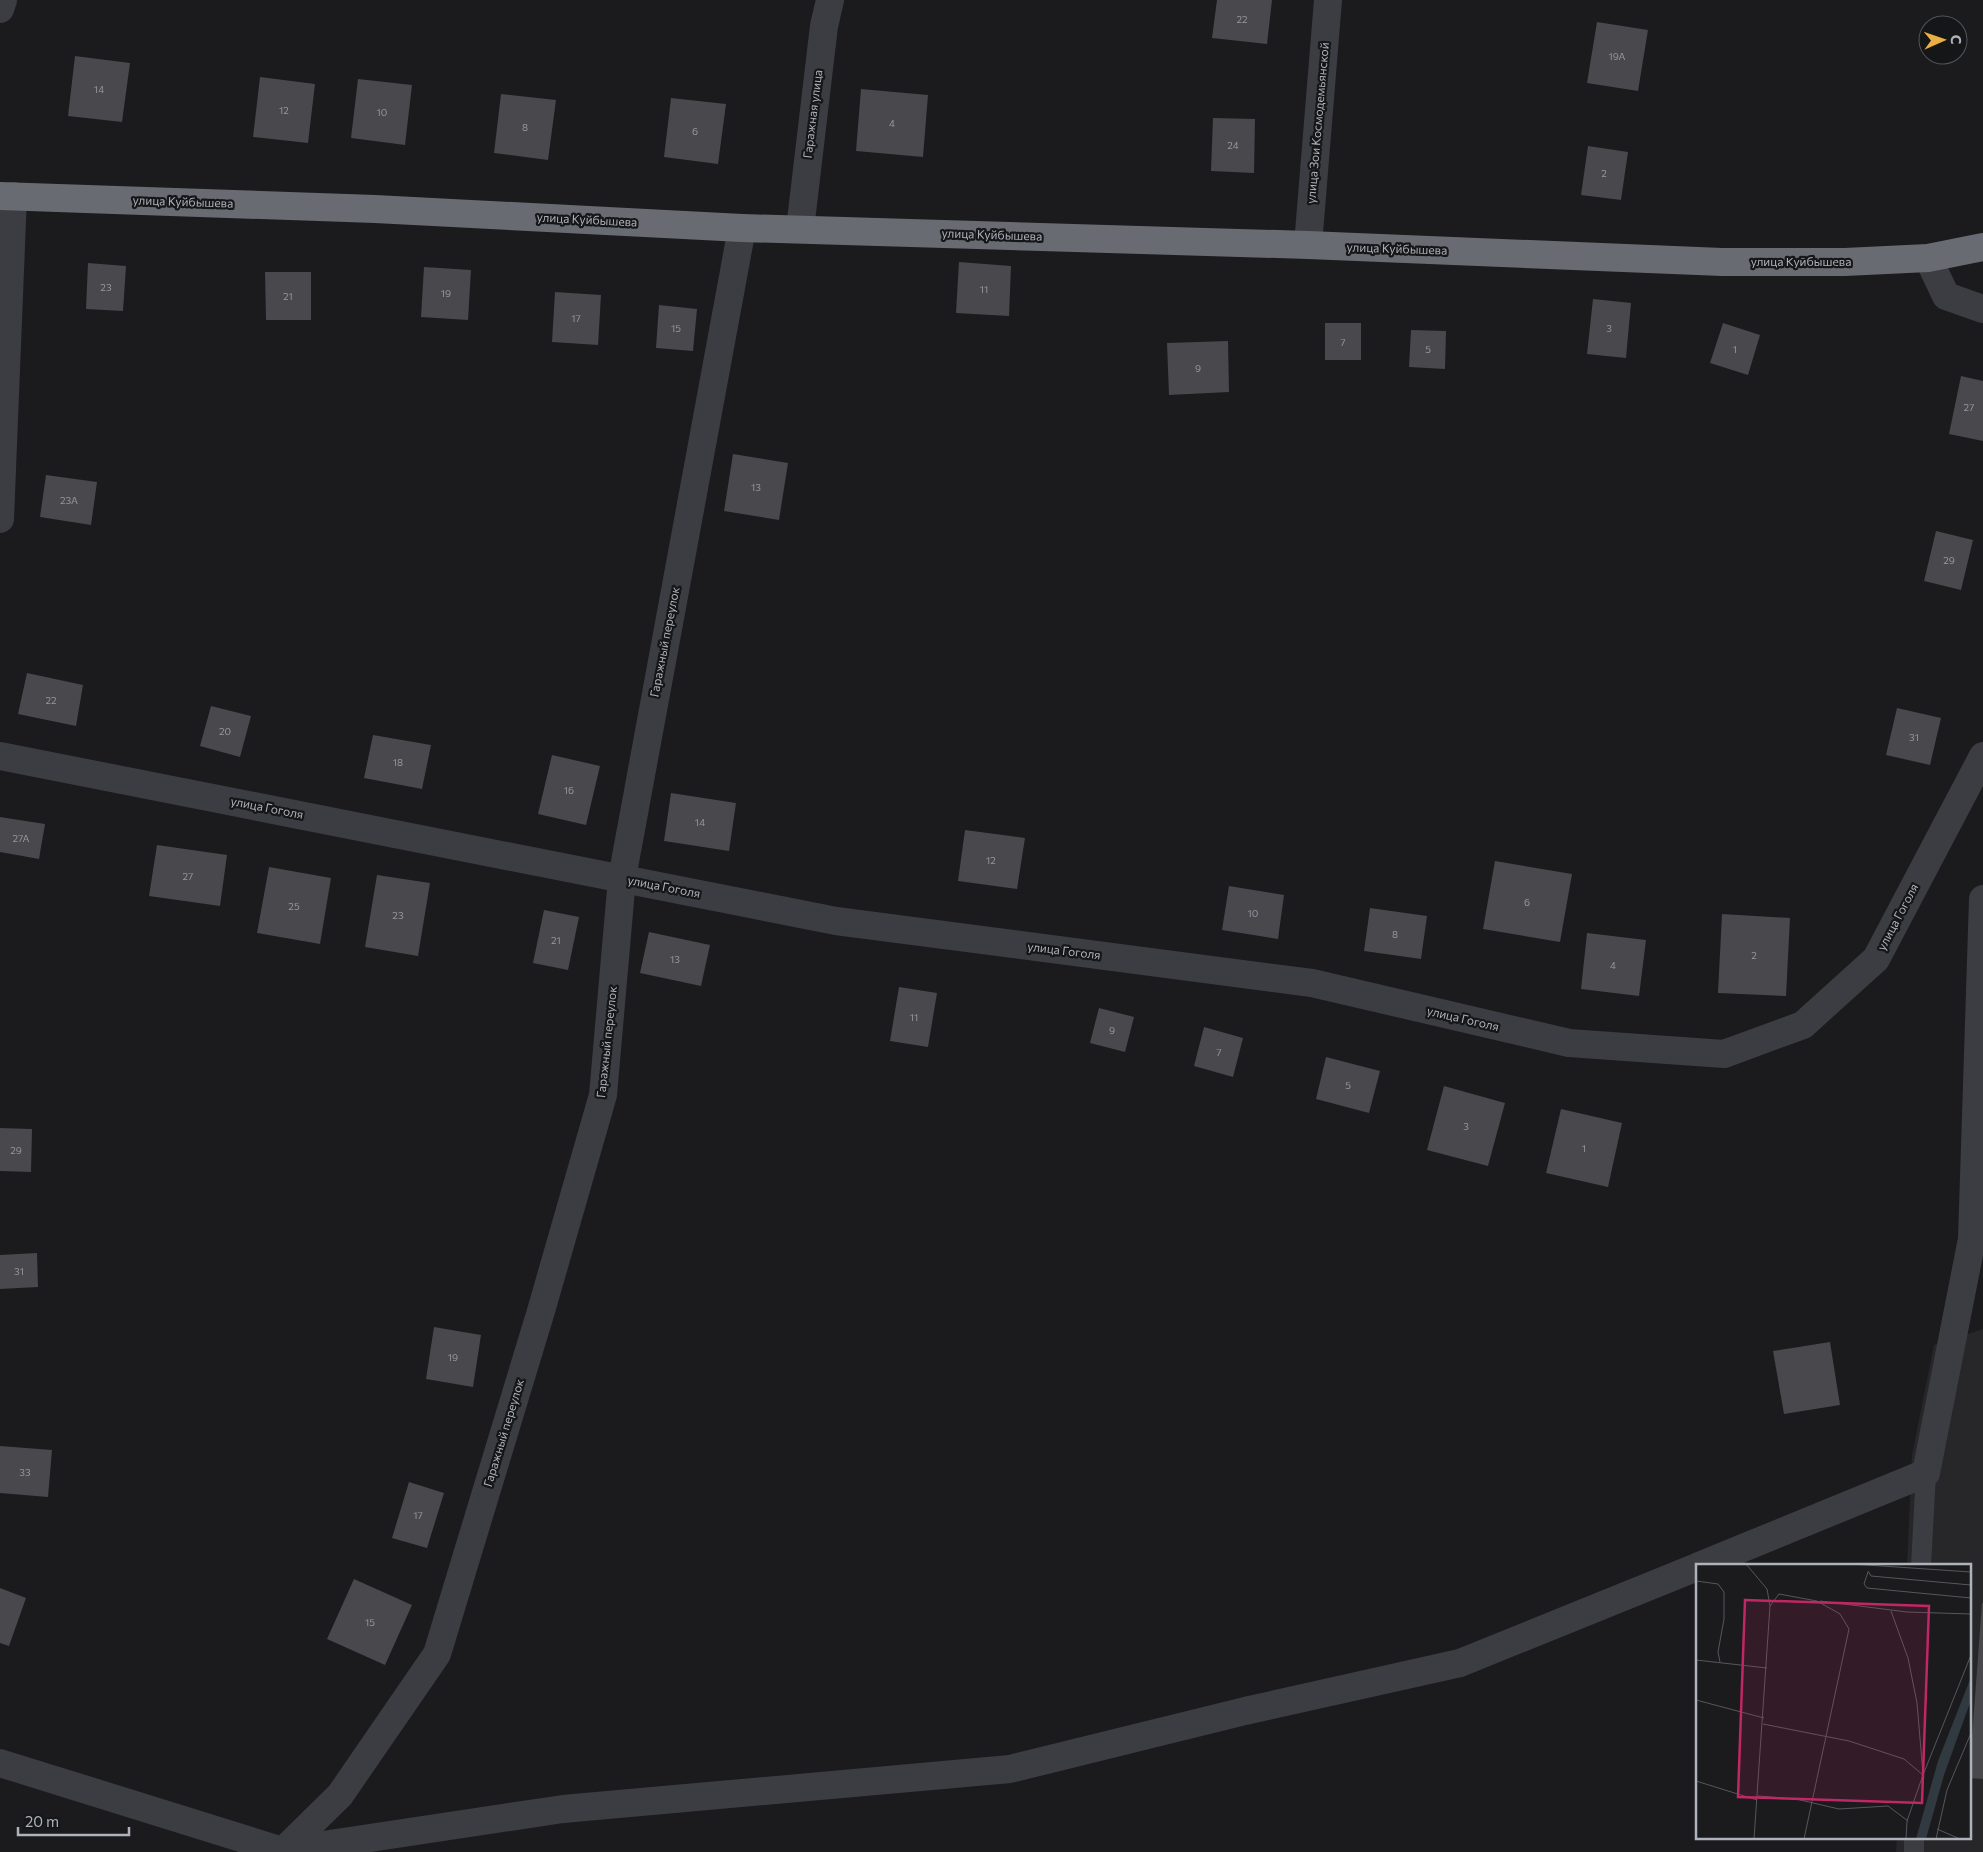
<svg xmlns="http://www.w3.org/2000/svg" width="1983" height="1852" font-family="Commissioner,sans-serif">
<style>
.built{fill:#27272a}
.building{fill:#48484d}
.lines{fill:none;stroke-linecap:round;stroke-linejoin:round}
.lane{stroke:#3c3d42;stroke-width:20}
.street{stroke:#3c3d42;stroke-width:28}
.highway{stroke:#686b72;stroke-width:28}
.labels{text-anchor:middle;stroke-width:4.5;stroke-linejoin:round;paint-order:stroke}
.number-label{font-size:10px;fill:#9498a0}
.street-label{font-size:12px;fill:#aeb2bb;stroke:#151618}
.inset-road{fill:none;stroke:#56575c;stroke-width:1}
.view{fill:#c02765;fill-opacity:0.15;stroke:#c02765;stroke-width:2.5}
.inset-edge{fill:none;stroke:#aeb2bb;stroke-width:2.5}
</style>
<rect width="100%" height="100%" fill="#1b1b1d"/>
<path class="built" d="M1983,1329V1852H1896L1897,1838H1969V1566H1907L1912,1455L1934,1345Z"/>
<g class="building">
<path d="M1217,0H1272L1267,44L1212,38Z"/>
<path d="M1597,22L1648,30L1638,91L1587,83Z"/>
<path d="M75,56L130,63L122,122L68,116Z"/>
<path d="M260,77L315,84L308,143L253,137Z"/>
<path d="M358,79L412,85L405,145L351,138Z"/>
<path d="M861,89L928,95L923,157L856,151Z"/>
<path d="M501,94L556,100L548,160L494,153Z"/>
<path d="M671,98L726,104L718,164L664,157Z"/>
<path d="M1213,118L1255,119L1254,173L1211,171Z"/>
<path d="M1588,146L1628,152L1621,200L1581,195Z"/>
<path d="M959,262L1011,266L1009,316L956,313Z"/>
<path d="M88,263L126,266L123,311L86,309Z"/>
<path d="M424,267L471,270L468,320L421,317Z"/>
<path d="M265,272H311V320H266Z"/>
<path d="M555,292L601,295L598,345L552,342Z"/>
<path d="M1593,299L1631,303L1626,358L1587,354Z"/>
<path d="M659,305L697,309L693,351L656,348Z"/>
<rect x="1325" y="323" width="36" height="37"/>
<path d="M1723,323L1760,335L1748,375L1710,363Z"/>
<path d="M1411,330L1446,331L1445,369L1409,367Z"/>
<path d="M1228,341L1229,392L1169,395L1167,343Z"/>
<path d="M1961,376L1983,381V441L1949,434Z"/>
<path d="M733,454L788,463L779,520L724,511Z"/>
<path d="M46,475L97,482L91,525L40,517Z"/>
<path d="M1936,531L1973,540L1961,590L1924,581Z"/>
<path d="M27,673L83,685L76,726L18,714Z"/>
<path d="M211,706L251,716L240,757L200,746Z"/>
<path d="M1897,708L1941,718L1930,765L1886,755Z"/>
<path d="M373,735L431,745L422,789L364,778Z"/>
<path d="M552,755L600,766L586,825L538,814Z"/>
<path d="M671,793L736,803L729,851L664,841Z"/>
<path d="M0,817L45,824L39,859L0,852Z"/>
<path d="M965,830L1025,838L1017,889L958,881Z"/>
<path d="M157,845L227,855L220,906L149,896Z"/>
<path d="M1495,861L1572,874L1560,942L1483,929Z"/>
<path d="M269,867L331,878L320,944L257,933Z"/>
<path d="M377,875L430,883L418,956L365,947Z"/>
<path d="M1229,886L1284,895L1278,939L1222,930Z"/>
<path d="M1370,908L1427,916L1421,959L1364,951Z"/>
<path d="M544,910L579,917L568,970L533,963Z"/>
<path d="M1722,914L1790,918L1786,996L1718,993Z"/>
<path d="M649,932L710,945L701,986L640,973Z"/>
<path d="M1587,933L1646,940L1639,996L1581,989Z"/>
<path d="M899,987L937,993L928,1047L890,1041Z"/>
<path d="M1099,1008L1134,1017L1125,1052L1090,1043Z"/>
<path d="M1204,1027L1243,1038L1233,1077L1194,1066Z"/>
<path d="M1326,1057L1380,1071L1369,1113L1316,1099Z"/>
<path d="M1444,1086L1505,1103L1488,1166L1427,1150Z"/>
<path d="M1561,1109L1622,1123L1608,1187L1546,1173Z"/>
<path d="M0,1128L32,1129L31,1172L0,1171Z"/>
<path d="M37,1253L38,1287L0,1289V1255Z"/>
<path d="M434,1327L481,1335L473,1387L426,1379Z"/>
<path d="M1830,1342L1840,1405L1784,1414L1773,1351Z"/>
<path d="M0,1446L52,1450L48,1497L0,1493Z"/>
<path d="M409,1482L444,1493L427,1548L392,1538Z"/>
<path d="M354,1579L412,1605L385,1665L327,1639Z"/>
<path d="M0,1588L26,1598L9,1646L0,1643Z"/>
<path d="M1982,1603H1983V1779L1969,1778Z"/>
</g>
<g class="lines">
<g class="lane">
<path d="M1921,1566L1926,1473"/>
<path d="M1914,1852V1838"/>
</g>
<g class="street">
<path d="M0,9L3,0"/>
<path d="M800,229L824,26L830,0"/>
<path d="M1308,245L1328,0"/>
<path d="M1928,258L1946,296L1983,309"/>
<path d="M0,519L13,196"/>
<path d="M0,756L836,921L1312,983L1569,1043L1724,1054L1803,1025L1876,959L1983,756"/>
<path d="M1699,1566L1926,1473L1972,1239L1983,899"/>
<path d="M0,1763L286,1852"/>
<path d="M283,1851L340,1795L437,1654L541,1311L603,1095L622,878L742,228"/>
<path d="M283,1851L563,1809L1010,1769L1245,1711L1460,1663L1697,1567"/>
</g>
<path class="highway" d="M0,196L375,209L742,228L1308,245L1722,262H1845L1928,258L1983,247"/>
</g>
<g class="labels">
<g class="number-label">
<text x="1242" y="23">22</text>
<text x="1617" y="60">19А</text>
<text x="99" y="93">14</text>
<text x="284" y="114">12</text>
<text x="382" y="116">10</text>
<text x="892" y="127">4</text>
<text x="525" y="131">8</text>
<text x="695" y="135">6</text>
<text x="1233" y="149">24</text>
<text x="1604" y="177">2</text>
<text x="106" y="291">23</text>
<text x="984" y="293">11</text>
<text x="446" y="297">19</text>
<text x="288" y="300">21</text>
<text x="576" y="322">17</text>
<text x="676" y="332">15</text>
<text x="1609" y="332">3</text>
<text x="1343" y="346">7</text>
<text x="1428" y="353">5</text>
<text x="1735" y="353">1</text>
<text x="1198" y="372">9</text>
<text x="1969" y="411">27</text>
<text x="756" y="491">13</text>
<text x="69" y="504">23А</text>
<text x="1949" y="564">29</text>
<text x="51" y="704">22</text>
<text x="225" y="735">20</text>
<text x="1914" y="741">31</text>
<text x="398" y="766">18</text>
<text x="569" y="794">16</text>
<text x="700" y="826">14</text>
<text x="21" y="842">27А</text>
<text x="991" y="864">12</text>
<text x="188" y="880">27</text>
<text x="1527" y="906">6</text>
<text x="294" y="910">25</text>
<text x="1253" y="917">10</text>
<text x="398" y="919">23</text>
<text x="1395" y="938">8</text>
<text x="556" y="944">21</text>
<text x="1754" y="959">2</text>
<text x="675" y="963">13</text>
<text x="1613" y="969">4</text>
<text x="914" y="1021">11</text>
<text x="1112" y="1034">9</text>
<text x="1219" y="1056">7</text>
<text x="1348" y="1089">5</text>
<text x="1466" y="1130">3</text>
<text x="1584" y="1152">1</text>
<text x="16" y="1154">29</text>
<text x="19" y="1275">31</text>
<text x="453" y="1361">19</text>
<text x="25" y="1476">33</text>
<text x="418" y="1519">17</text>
<text x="370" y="1626">15</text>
</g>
<g class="street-label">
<text transform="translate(813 114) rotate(-83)" y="4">Гаражная улица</text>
<text transform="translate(1318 123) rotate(-85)" y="4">улица Зои Космодемьянской</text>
<text transform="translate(183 202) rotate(2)" y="4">улица Куйбышева</text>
<text transform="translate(587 220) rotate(3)" y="4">улица Куйбышева</text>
<text transform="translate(992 235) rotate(2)" y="4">улица Куйбышева</text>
<text transform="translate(1397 249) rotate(2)" y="4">улица Куйбышева</text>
<text x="1801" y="266">улица Куйбышева</text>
<text transform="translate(665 642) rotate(-79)" y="4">Гаражный переулок</text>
<text transform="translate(267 808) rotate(11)" y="4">улица Гоголя</text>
<text transform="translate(664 887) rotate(11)" y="4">улица Гоголя</text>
<text transform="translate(1898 917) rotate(-62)" y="4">улица Гоголя</text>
<text transform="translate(1064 951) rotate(7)" y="4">улица Гоголя</text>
<text transform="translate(1463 1019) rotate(13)" y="4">улица Гоголя</text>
<text transform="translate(607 1042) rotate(-84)" y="4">Гаражный переулок</text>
<text transform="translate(504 1433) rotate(-73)" y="4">Гаражный переулок</text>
</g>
</g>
<g transform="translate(1696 1564)">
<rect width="275" height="275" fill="#1b1b1d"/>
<path d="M275,113V136L248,211L230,275H220L242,197Z" fill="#313a40"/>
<path class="inset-road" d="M50,0L71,25L74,42L58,275M156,0L275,8M172,7L175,12L275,21M172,8L168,20L171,24L275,34M0,17L22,20L28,28V55L22,88L24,98M124,37L211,48L275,50M74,42L83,30L121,37L144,50L153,65L108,275M195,47L212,94L221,139L227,210M0,96L71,104M0,136L68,154M67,160L153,177L208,195L227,211M0,217L61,236M62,232L100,235L143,245L192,242L212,257M241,265L264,275M210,275L211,257L227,211L275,91M240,275L251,226L275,169"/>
<path class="view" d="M49,36L233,42L226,239L42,233Z"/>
<rect width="275" height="275" class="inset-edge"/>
</g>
<g transform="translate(1943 40) rotate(88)"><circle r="24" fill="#151618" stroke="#525459"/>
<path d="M0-4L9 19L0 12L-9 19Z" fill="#eaaf45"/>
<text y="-8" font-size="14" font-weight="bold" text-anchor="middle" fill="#aeb2bb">С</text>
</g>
<path d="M18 1827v8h111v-8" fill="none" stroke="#aeb2bb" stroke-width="2.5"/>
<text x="25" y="1827" font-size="15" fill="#aeb2bb" stroke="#151618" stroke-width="4" paint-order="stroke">20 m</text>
</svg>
